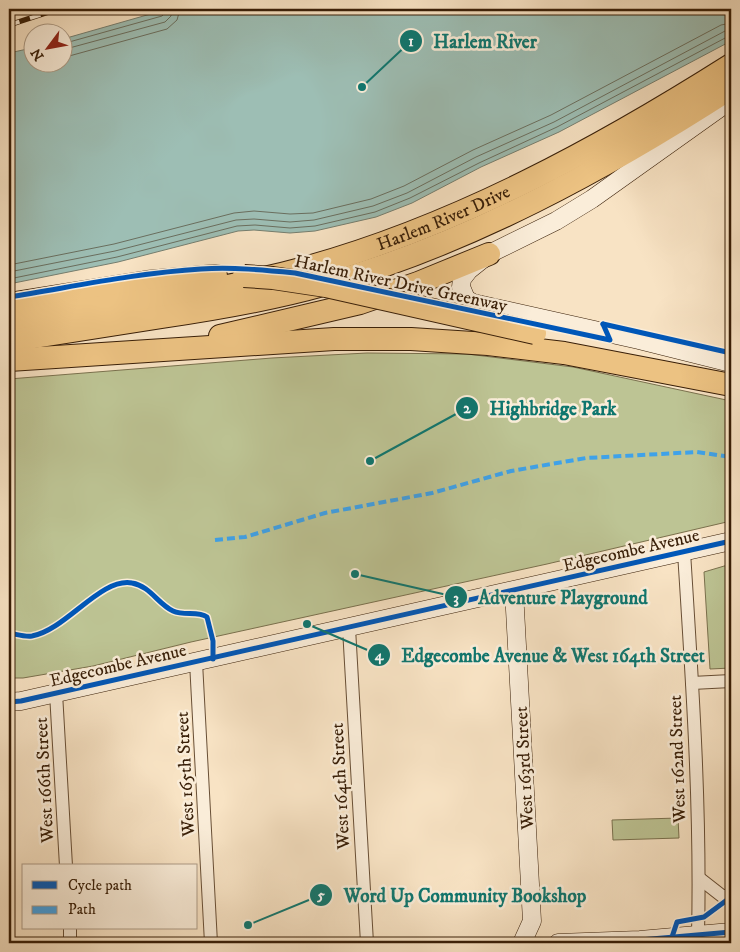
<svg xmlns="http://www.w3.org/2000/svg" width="740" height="952" font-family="'IM FELL DW Pica',serif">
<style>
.green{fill:#bdc494;stroke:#7a714e}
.water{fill:#9dbeb4;stroke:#757e6f}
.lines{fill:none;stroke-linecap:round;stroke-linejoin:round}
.shore{stroke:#6a6e5e;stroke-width:1}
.street-casing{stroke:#684f36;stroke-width:14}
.secondary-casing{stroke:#381e07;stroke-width:19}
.highway-casing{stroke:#381e07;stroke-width:24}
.street{stroke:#faedd9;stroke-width:12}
.secondary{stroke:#faedd9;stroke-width:18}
.highway{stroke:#ecc282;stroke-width:22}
.rail-casing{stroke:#381e07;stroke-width:5.5}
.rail{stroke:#faedd9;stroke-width:4;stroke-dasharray:11;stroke-linecap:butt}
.highway-bridge-casing{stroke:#381e07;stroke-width:24;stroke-linecap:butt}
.highway-bridge{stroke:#ecc282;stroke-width:22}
.quiet{stroke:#3fa2e9;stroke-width:4;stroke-dasharray:8 4;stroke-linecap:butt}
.cycleway-casing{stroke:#faedd9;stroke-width:8}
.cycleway{stroke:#0057b8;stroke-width:5}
.labels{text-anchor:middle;stroke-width:5;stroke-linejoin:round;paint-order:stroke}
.street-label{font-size:18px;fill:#381e07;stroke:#faedd9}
.leader{fill:none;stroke:#0f766e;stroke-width:2}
.callout-dot{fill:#0f766e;stroke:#faedd9;stroke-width:2}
.mark-label{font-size:15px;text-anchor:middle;font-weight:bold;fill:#fff}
.callout-label{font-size:19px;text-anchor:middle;font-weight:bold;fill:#0f766e;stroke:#faedd9;stroke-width:5;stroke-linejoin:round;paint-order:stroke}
</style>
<rect width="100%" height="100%" fill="#f8e3c4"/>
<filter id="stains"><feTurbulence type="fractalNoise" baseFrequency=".004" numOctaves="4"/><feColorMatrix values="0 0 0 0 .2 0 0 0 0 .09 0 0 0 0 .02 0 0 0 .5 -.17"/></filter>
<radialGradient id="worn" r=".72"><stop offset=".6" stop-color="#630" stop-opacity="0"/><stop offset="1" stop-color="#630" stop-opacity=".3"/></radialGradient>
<g class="green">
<path d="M367,353L467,354L573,367L731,401V521L547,564L191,642L93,666L23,678H9V379L272,358Z"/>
<path d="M731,564V668L710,669L704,572Z"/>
<path d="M678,818L679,838L613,840L612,820Z"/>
</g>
<path class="water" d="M168,9H731V41L559,132L481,167L412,203L376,217L315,231L290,233L254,230L238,231L118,262L9,284V53L32,48V62H62L63,39Z"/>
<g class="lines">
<g class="shore">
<path d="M62,44L162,16L165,13L166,9"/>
<path d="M62,50L165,22L171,16L172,9"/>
<path d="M62,58L167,29L177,20L180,9"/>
<path d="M9,265L114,244L234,213L254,211L290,214L313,213L371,199L404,186L473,150L551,115L721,25L731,23"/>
<path d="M9,272L115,251L236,220L254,219L290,222L314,220L373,206L407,193L476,157L554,122L725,31L731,30"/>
<path d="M9,279L117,257L237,226L255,225L290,228L315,226L375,212L410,198L479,163L557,127L727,37H731"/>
</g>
<g class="street-casing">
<g id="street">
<path d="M684,552C692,679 701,808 698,935"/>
<path d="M349,628L367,943"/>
<path d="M196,662L211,943"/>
<path d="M692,683L731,681"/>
<path d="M56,693L66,866"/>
<path d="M699,878L722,896H731"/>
<path d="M70,928V943"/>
</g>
</g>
<g class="secondary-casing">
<g id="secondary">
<path d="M731,100L592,199L556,221L489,254L469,270L462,279L461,287L466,299L473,303L639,340L731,363"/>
<path d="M514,591L532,921L522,943"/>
<path d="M9,702L21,701L731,541"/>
<path d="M558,943L640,940L731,932"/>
</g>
</g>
<g class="highway-casing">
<g id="highway">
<path d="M9,304L148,282L216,276"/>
<path id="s1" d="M9,320C108,306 210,294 308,267C458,225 600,148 731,65"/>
<path d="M220,336L360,303L418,283L489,254"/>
<path d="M9,341C60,333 111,325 162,317C216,309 270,300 323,285C468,244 604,170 731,88"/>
<path d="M9,360L334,339H411L488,344L564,353L731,385"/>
</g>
</g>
<use href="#street" class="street"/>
<use href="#secondary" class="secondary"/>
<use href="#highway" class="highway"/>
<g class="rail-casing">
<path id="rail" d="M9,25L58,9"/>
</g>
<use href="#rail" class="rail"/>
<g class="highway-bridge-casing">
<path id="highway-bridge" d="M244,276L273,278L326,286L535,333"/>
</g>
<use href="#highway-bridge" class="highway-bridge"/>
<path class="quiet" d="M215,540L245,537L325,513L432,493L511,471L586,458L697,452L731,457"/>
<g class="cycleway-casing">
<g id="cycleway">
<path d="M9,297C72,287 136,273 201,269C233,267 264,270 295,273L610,340L603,324"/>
<path d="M603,324L731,353"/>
<path d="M9,633C16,634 24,637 32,636C66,630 101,577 132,583C150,586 158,604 173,611C184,616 198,611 207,617L213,641V659"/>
<path d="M9,702L21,701L731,541"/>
<path d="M558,943L640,940L731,932"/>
<path d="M670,943L677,922L704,917L731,897"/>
</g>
</g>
<use href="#cycleway" class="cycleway"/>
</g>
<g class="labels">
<g class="street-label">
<text dy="6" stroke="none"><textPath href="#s1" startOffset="448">Harlem River Drive</textPath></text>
<text transform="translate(401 283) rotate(12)" y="6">Harlem River Drive Greenway</text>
<text transform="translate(631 550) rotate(-13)" y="6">Edgecombe Avenue</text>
<text transform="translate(118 665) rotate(-13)" y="6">Edgecombe Avenue</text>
<text transform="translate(677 759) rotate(-92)" y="6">West 162nd Street</text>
<text transform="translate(524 768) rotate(-93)" y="6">West 163rd Street</text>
<text transform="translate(185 774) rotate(-93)" y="6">West 165th Street</text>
<text transform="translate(44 780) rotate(-93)" y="6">West 166th Street</text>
<text transform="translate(340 786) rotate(-93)" y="6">West 164th Street</text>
</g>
</g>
<path class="leader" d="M362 87L411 41M370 461L467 408M355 574L456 597M307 624L379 655M248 925L321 895"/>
<g class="callout-dot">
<circle cx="362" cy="87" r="5"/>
<circle cx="370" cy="461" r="5"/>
<circle cx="355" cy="574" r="5"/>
<circle cx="307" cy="624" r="5"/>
<circle cx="248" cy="925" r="5"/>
<circle cx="411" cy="41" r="12"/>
<circle cx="467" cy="408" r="12"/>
<circle cx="456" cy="597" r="12"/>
<circle cx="379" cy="655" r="12"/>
<circle cx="321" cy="895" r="12"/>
</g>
<g class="mark-label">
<text x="411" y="46">1</text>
<text x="467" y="413">2</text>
<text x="456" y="603">3</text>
<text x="379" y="660">4</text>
<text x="321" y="900">5</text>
</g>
<g class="callout-label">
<text x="485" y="48">Harlem River</text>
<text x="553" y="415">Highbridge Park</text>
<text x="563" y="604">Adventure Playground</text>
<text x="553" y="662">Edgecombe Avenue &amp; West 164th Street</text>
<text x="465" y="902">Word Up Community Bookshop</text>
</g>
<rect width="740" height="952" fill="none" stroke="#f8e3c4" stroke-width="30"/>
<rect x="10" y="10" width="720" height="932" fill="none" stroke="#381e07" stroke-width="2.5"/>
<rect x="15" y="15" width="710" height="922" fill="none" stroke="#381e07"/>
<rect x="22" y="864" width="175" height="65" fill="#faedd9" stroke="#ac9a85"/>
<rect x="32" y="881" width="25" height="8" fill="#0057b8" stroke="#ac9a85"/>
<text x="68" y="890" font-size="15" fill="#381e07">Cycle path</text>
<rect x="32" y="906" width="25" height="8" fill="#3fa2e9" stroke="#ac9a85"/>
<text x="68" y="914" font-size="15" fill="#381e07">Path</text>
<g transform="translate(48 48) rotate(238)"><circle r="24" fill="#faedd9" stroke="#ac9a85"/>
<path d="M0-4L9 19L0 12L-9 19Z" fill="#8f2418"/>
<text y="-8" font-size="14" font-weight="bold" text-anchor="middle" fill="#381e07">N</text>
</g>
<rect width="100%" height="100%" filter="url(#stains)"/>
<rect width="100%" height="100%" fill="url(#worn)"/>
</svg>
